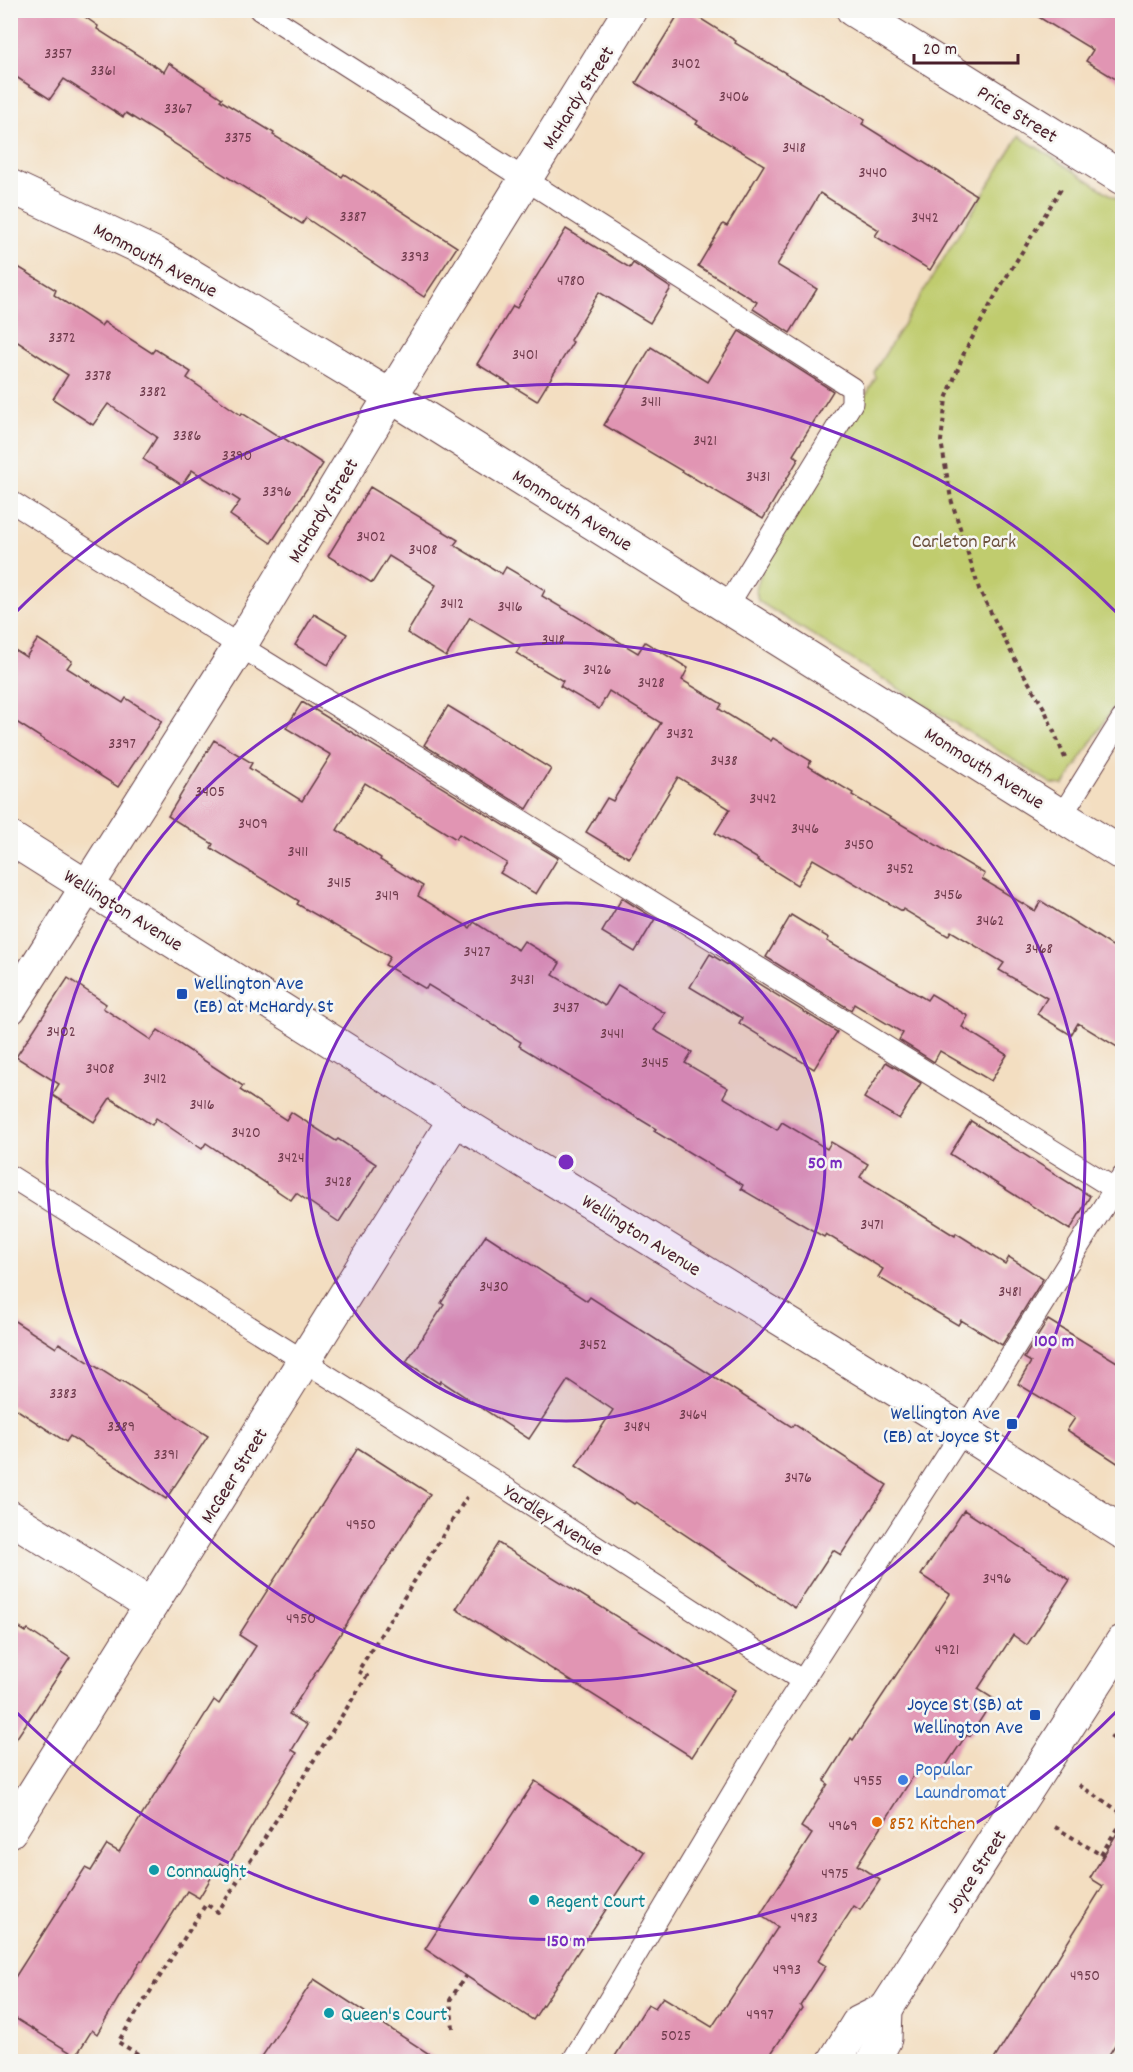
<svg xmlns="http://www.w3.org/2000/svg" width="1133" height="2072" font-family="Dekko,sans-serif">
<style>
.green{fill:#c0cc6e;stroke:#85764c;stroke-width:1.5}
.building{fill:#e195b3}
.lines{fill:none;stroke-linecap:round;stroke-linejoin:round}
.lane-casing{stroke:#633c42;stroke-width:23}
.street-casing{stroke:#633c42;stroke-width:35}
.secondary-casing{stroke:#633c42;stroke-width:35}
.path{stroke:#633c42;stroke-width:4;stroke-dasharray:4.5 4.5;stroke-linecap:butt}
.lane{stroke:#fff;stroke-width:21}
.street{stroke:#fff;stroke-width:33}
.secondary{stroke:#fff;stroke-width:33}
.ring{fill:none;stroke:#7b2cbf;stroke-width:3}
.transit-dot{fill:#1a4fb4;stroke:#f6f6f2;stroke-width:2}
.shop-dot{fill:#3f7fe0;stroke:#f6f6f2;stroke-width:2}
.food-dot{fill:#e8710a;stroke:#f6f6f2;stroke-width:2}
.culture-dot{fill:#0f9aa8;stroke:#f6f6f2;stroke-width:2}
.labels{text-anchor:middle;stroke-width:5;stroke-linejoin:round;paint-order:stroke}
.number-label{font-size:16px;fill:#703c4d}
.street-label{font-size:20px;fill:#4a1f2b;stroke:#f6f6f2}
.park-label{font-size:20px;fill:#6d533f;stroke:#f6f6f2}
.transit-label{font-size:20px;fill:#164399;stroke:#f6f6f2;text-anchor:end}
.shop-label{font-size:20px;fill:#366cbe;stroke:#f6f6f2;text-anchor:start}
.food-label{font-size:20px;fill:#c56008;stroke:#f6f6f2;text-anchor:start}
.culture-label{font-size:20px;fill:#0d838f;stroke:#f6f6f2;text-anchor:start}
.centre{fill:#7b2cbf;stroke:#f6f6f2;stroke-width:3}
.ring-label{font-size:18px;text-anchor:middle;font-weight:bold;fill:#7b2cbf;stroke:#f6f6f2;stroke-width:5;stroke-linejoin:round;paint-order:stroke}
</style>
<rect width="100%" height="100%" fill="#f6f6f2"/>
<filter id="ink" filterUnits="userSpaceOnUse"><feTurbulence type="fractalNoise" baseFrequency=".0167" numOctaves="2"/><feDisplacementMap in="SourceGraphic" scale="12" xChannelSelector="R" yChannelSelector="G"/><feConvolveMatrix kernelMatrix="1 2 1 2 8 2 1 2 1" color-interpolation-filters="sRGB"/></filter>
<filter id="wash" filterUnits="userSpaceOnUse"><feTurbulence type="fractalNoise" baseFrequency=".008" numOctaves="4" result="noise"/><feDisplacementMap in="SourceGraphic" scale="24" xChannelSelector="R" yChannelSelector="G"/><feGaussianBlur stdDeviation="1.35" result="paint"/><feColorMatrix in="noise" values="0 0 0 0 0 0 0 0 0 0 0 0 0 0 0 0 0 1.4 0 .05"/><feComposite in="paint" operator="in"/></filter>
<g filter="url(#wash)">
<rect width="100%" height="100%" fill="#f3dec1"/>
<path class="green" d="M1019,136L1122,202V694L1064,785L1052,784L758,601L756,590L763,566L876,378L874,372Z"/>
<g id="blocks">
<g class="building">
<path d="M10,10H75L98,26L97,29L164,72L169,63L222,98L220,100L274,133L273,135L342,177L344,174L457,247L424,297L306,218L302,224L126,113L123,117L64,79L50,99L10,73Z"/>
<path d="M681,10H687L736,41L735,43L865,120L862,124L976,195L930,270L875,236L879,230L820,193L777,265L817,289L790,333L753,309L757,302L698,266L723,224L727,226L764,165L696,124L698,121L636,83Z"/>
<path d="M1027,10H1122V83L1086,61L1093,50Z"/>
<path d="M566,229L630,268L633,263L671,288L650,323L599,292L570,340L573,342L537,401L477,364L513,306L517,308Z"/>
<path d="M10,262L56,290L54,295L101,326L104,322L152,353L155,349L191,372L187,378L241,415L242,413L281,438L282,437L323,464L271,543L230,515L240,501L192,470L182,485L143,459L157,437L108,404L93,425L53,399L68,375L10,337Z"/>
<path d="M739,331L833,391L793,455L799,458L763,519L604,425L651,347L708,382Z"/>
<path d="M370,487L458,540L454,545L502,574L506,567L545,590L542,596L638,653L645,642L688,668L682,680L722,704L719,709L771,741L773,738L811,761L808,766L853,793L852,795L985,874L982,879L1035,911L1041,901L1122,952V1050L1078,1023L1071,1035L1037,1014L1047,998L999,970L1004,963L951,931L948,936L903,909L902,911L813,859L797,885L757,860L758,859L715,833L730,809L678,777L629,858L586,832L607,798L613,801L661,723L609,691L599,709L560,686L563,681L516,653L520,647L470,617L446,657L407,633L436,585L389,556L372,583L328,556Z"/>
<path d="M314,614L347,634L328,665L295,645Z"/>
<path d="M38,639L72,661L67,668L123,703L126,698L162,721L118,787L10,718V647L26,657Z"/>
<path d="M302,702L558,858L536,894L500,873L507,863L459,834L456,839L365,783L337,830L381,858L380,860L423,886L418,896L470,928L474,922L518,950L524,941L560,963L553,975L605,1006L618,985L665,1013L654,1030L692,1052L685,1063L728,1088L723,1097L777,1130L782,1122L827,1149L831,1142L868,1164L860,1177L955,1236L956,1233L1005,1264L1009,1257L1043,1279L1002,1345L961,1320L958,1325L916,1300L878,1277L883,1269L826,1234L824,1237L741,1189L743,1185L654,1131L656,1129L519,1046L521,1042L428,985L426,989L385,965L390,957L297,904L299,901L211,848L213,844L168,816L214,740L252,763L249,768L302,801L331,755L286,728Z"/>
<path d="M448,706L551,769L527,809L424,745Z"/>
<path d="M622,898L655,919L635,952L602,932Z"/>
<path d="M791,915L829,938L827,941L927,1000L931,994L968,1016L962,1027L1007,1055L991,1081L940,1051L934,1062L899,1040L903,1033L854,1004L851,1010L766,957Z"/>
<path d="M710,954L837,1032L814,1069L739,1023L742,1018L690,987Z"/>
<path d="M68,978L106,1004L103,1008L151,1040L158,1030L243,1086L240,1090L286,1120L291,1112L336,1141L338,1139L376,1164L339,1222L296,1193L291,1200L206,1143L202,1149L156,1118L152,1125L110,1098L94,1122L52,1095L59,1084L16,1057Z"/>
<path d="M886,1062L921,1083L899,1119L864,1098Z"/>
<path d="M971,1121L1090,1196L1070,1230L950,1154Z"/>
<path d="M486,1235L587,1301L590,1297L792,1427L794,1424L887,1485L841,1555L833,1550L795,1608L636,1502L634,1504L576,1466L613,1410L568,1380L529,1439L441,1381L440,1384L406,1362L444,1305L441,1303Z"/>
<path d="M10,1318L56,1348L59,1343L120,1382L121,1380L208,1436L166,1499L70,1436L66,1442L10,1405Z"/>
<path d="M1048,1320L1122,1365V1466L1067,1430L1075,1418L1018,1384L1031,1362L1024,1358Z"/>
<path d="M358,1448L430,1494L289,1714L307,1725L292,1750L297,1753L227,1867L220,1863L199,1898L187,1891L143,1961L141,1960L97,2034L92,2030L76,2056L10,2015V1985L85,1868L91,1871L107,1845L119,1852L214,1700L219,1704L256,1646L239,1635Z"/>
<path d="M964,1510L1070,1580L1027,1645L1013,1635L978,1689L994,1699L970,1736L967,1734L937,1779L919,1767L857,1865L880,1880L860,1910L854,1906L818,1961L826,1966L800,2006L802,2008L766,2061H612L648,2004L655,2008L663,1997L712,2027L778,1927L760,1915L812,1834L801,1827L828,1784L824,1781L851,1738L853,1740L950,1594L921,1575Z"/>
<path d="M498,1543L735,1690L692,1757L456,1609Z"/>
<path d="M10,1622L26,1632L28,1630L70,1658L10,1748Z"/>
<path d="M535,1781L644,1852L533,2020L425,1949Z"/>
<path d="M1122,1825V2034L1105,2061H993L1103,1886L1090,1878Z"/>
<path d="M314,1979L440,2061H259Z"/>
</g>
</g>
</g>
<g filter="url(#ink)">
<use href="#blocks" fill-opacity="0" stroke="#633c42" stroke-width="1.5"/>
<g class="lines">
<g class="lane-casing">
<g id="lane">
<path d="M260,10L852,388V403L728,605"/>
<path d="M10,501L240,646L1115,1189"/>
<path d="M1062,815L1122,719"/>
<path d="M10,1176L504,1487L801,1680"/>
<path d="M572,2062L765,1739L963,1431L1122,1177"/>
</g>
</g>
<g class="street-casing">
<g id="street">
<path d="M853,10L1122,178"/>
<path d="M10,186L157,255L392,397L1122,854"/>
<path d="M10,838L455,1119L963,1431L1122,1532"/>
<path d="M10,1008L240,646L367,435L630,10"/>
<path d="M10,1517L151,1605"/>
<path d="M10,1831L455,1119"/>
</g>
</g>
<g class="secondary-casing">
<g id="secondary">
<path d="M834,2062L858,2023L886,2009L1122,1642"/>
<path d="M873,2062L885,2039L886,2009"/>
</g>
</g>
<g class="path">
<path d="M1061,189L999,289L964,353L946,399L941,441L951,499L979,589L1013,656L1044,708L1065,758"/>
<path d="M1110,1736L1122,1744"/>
<path d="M1079,1785L1122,1813"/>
<path d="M1055,1827L1103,1856"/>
<path d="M1101,1855L1122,1820"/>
<path d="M453,2028L450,2000L466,1975"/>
<path d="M134,2062L138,2054L118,2042L206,1904L218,1912L367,1676L358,1671L467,1497"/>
</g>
<use href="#lane" class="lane"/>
<use href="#street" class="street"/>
<use href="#secondary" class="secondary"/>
</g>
</g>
<circle cx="566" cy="1162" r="259" fill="#7b2cbf" fill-opacity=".12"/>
<g class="ring">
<circle cx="566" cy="1162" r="259"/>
<circle cx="566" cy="1162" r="519"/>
<path d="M1121 1707A778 778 0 0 1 11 1707M11 617A778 778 0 0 1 1121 617"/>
</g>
<g class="transit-dot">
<rect x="176" y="988" width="12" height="12" rx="3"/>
<rect x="1006" y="1418" width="12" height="12" rx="3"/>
<rect x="1029" y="1709" width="12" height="12" rx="3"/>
</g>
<circle class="shop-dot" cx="903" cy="1780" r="6"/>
<circle class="food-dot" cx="877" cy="1822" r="6"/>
<g class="culture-dot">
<circle cx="154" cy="1870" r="6"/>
<circle cx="534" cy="1900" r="6"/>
<circle cx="329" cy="2013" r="6"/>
</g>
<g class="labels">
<g class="number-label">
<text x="58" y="58">3357</text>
<text x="686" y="68">3402</text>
<text x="103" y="75">3361</text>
<text x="734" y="101">3406</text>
<text x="178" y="113">3367</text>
<text x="238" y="142">3375</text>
<text x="794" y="152">3418</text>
<text x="873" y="177">3440</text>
<text x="353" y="221">3387</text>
<text x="925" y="222">3442</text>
<text x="415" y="261">3393</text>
<text x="571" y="285">4780</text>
<text x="62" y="342">3372</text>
<text x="525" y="359">3401</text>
<text x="98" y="380">3378</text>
<text x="153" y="396">3382</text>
<text x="651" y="406">3411</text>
<text x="187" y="440">3386</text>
<text x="705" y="445">3421</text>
<text x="237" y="460">3390</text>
<text x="758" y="481">3431</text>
<text x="277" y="496">3396</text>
<text x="371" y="541">3402</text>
<text x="423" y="554">3408</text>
<text x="452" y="608">3412</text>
<text x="510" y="611">3416</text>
<text x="553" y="644">3418</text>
<text x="597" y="674">3426</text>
<text x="651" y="687">3428</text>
<text x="680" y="738">3432</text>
<text x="122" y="748">3397</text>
<text x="724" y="765">3438</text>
<text x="210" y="796">3405</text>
<text x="763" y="803">3442</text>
<text x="253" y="828">3409</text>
<text x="805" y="833">3446</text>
<text x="859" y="849">3450</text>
<text x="298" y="856">3411</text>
<text x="900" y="873">3452</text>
<text x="339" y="887">3415</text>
<text x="948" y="899">3456</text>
<text x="387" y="900">3419</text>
<text x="990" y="925">3462</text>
<text x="1039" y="953">3468</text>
<text x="477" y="956">3427</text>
<text x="522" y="984">3431</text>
<text x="566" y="1012">3437</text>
<text x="61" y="1036">3402</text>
<text x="612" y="1038">3441</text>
<text x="655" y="1067">3445</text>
<text x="100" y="1073">3408</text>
<text x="155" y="1083">3412</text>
<text x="202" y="1109">3416</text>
<text x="246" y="1137">3420</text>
<text x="291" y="1162">3424</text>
<text x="338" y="1186">3428</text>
<text x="872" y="1229">3471</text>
<text x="494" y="1291">3430</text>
<text x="1010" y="1296">3481</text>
<text x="593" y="1349">3452</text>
<text x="63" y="1398">3383</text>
<text x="693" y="1419">3464</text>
<text x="121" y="1431">3389</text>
<text x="637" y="1431">3484</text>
<text x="166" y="1459">3391</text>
<text x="798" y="1482">3476</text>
<text x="361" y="1529">4950</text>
<text x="997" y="1583">3496</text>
<text x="301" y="1623">4950</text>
<text x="947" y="1654">4921</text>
<text x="868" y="1785">4955</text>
<text x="843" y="1830">4969</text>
<text x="835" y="1878">4975</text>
<text x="804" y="1922">4983</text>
<text x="787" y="1974">4993</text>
<text x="1085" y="1980">4950</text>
<text x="760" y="2019">4997</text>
<text x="676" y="2040">5025</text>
</g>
<g class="street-label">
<text transform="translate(577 97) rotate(-58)" y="7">McHardy Street</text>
<text transform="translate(1018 113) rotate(32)" y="7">Price Street</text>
<text transform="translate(156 259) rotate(28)" y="7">Monmouth Avenue</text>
<text transform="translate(573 509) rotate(32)" y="7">Monmouth Avenue</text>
<text transform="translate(322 510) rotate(-59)" y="7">McHardy Street</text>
<text transform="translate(985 767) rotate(32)" y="7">Monmouth Avenue</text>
<text transform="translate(124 909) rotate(32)" y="7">Wellington Avenue</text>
<text transform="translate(642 1234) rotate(32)" y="7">Wellington Avenue</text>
<text transform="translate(233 1475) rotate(-58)" y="7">McGeer Street</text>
<text transform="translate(554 1519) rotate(33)" y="7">Yardley Avenue</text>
<text transform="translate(975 1871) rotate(-57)" y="7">Joyce Street</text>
</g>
<g class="park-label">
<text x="964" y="547">Carleton Park</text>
</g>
<g class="transit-label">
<text x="194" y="989" text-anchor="start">Wellington Ave<tspan x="194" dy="23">(EB) at McHardy St</tspan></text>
<text x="1000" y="1419">Wellington Ave<tspan x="1000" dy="23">(EB) at Joyce St</tspan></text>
<text x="1023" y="1710">Joyce St (SB) at<tspan x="1023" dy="23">Wellington Ave</tspan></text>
</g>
<g class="shop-label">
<text x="915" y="1775">Popular<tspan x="915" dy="23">Laundromat</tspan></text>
</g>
<g class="food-label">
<text x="889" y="1829">852 Kitchen</text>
</g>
<g class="culture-label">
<text x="166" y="1877">Connaught</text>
<text x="546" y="1907">Regent Court</text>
<text x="341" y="2020">Queen's Court</text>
</g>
</g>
<circle cx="566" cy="1162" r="9" class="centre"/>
<g class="ring-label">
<text x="825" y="1168">50 m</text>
<text x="1054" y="1346">100 m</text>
<text x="566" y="1946">150 m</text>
</g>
<rect width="1133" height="2072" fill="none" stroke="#f6f6f2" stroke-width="36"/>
<path d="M914 54v9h104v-9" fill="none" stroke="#4a1f2b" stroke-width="3"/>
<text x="923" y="54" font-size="18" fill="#4a1f2b" stroke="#f6f6f2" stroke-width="4.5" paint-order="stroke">20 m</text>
</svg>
